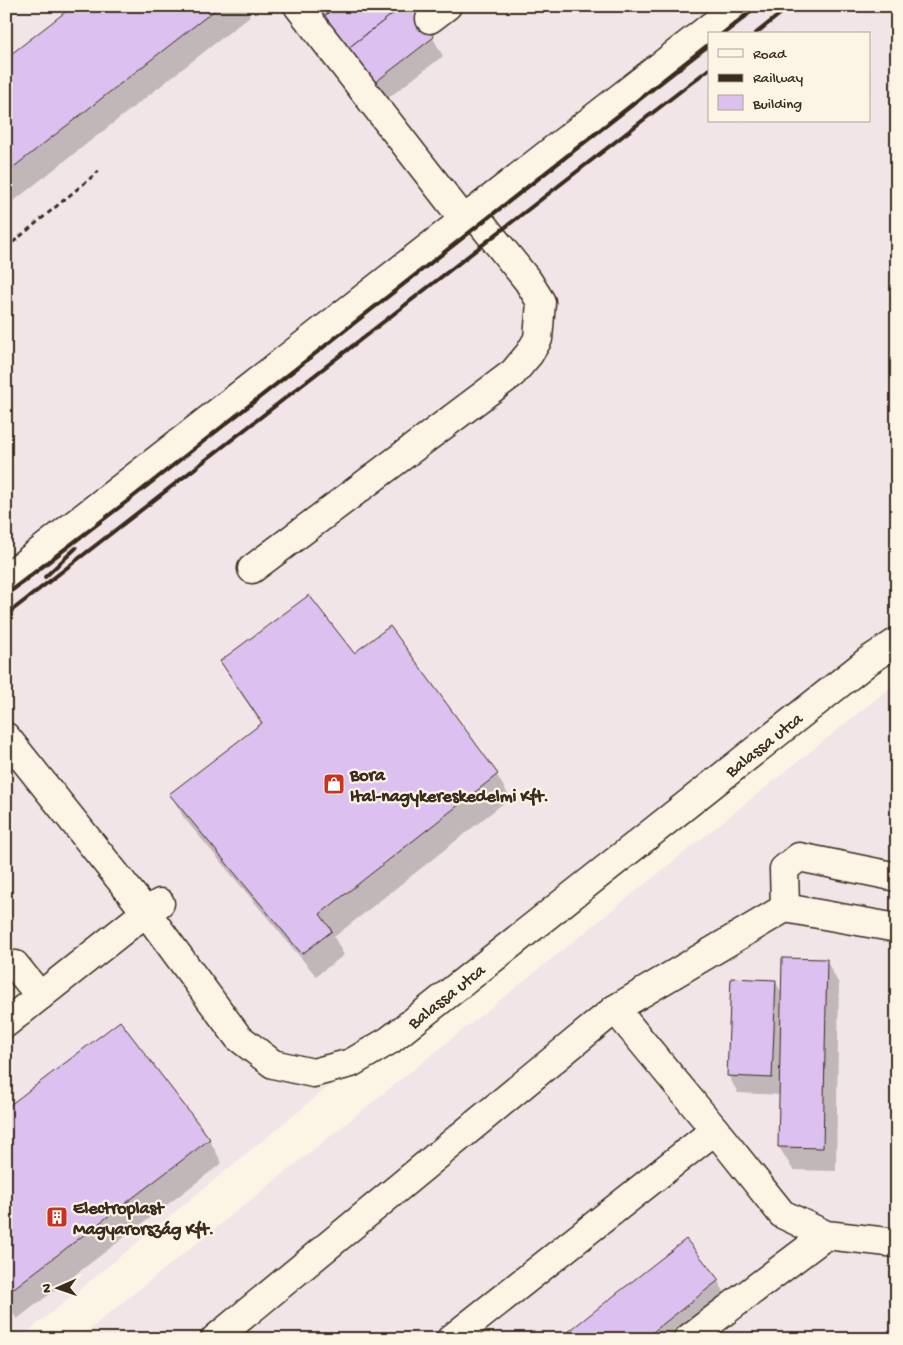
<svg xmlns="http://www.w3.org/2000/svg" width="903" height="1345" font-family="'Gochi Hand',sans-serif">
<style>
.built{fill:#f2e5e8;fill-rule:evenodd}
.shadow{fill:#0003}
.building{fill:#dcc0ef;stroke:#3b2a1e}
.lines{fill:none;stroke-linecap:round;stroke-linejoin:round}
.minor-casing{stroke:#3b2a1e;stroke-width:31}
.path{stroke:#3b2a1e;stroke-width:3;stroke-dasharray:5 4;stroke-linecap:butt}
.minor{stroke:#fcf5e5;stroke-width:28}
.rail{stroke:#3b2a1e;stroke-width:4}
.labels{text-anchor:middle;stroke-width:4.5;stroke-linejoin:round;paint-order:stroke}
.street-label{font-size:18px;fill:#3b2a1e;stroke:#fcf5e5}
.poi-label{font-size:18px;font-weight:bold;fill:#3b2a1e;stroke:#fcf5e5;text-anchor:start}
</style>
<rect width="100%" height="100%" fill="#fcf5e5"/>
<filter id="ink" filterUnits="userSpaceOnUse"><feTurbulence type="fractalNoise" baseFrequency=".02" numOctaves="2"/><feDisplacementMap in="SourceGraphic" scale="10" xChannelSelector="R" yChannelSelector="G"/><feConvolveMatrix kernelMatrix="1 2 1 2 8 2 1 2 1" color-interpolation-filters="sRGB"/></filter>
<g filter="url(#ink)">
<g class="built">
<path d="M6,6H897V624L19,1339H6ZM709,34H869V121H709Z"/>
<path d="M897,682V1339H77Z"/>
</g>
<g class="shadow">
<path d="M75,6H244L250,16L6,207V60Z"/>
<path d="M312,6H409L433,38L443,56L384,101Z"/>
<path d="M6,374L11,382L6,385Z"/>
<path d="M354,654L497,775L510,798L334,937L344,955L316,976L184,818L171,795L262,725L235,685L221,662Z"/>
<path d="M826,960L839,984L836,1171L793,1170L779,1147L780,1095L738,1093L728,1075L775,981L782,993Z"/>
<path d="M6,1109L209,1139L222,1163L17,1319L6,1305Z"/>
<path d="M718,1281L731,1304L687,1339H561Z"/>
</g>
<g class="building">
<path d="M73,6H220L6,173V58Z"/>
<path d="M314,6H337L323,17Z"/>
<path d="M337,6H403L347,49L323,17Z"/>
<path d="M403,6H411L434,37L373,84L347,49Z"/>
<path d="M309,595L354,653L390,626L498,774L320,914L332,931L302,954L169,794L262,723L220,661Z"/>
<path d="M782,958L827,959L823,1148L778,1147Z"/>
<path d="M731,978L776,980L772,1078L727,1076Z"/>
<path d="M120,1021L210,1139L6,1294V1108Z"/>
<path d="M686,1239L719,1280L644,1339H559Z"/>
</g>
<g class="lines">
<g class="minor-casing">
<g id="minor">
<path d="M298,6L464,220"/>
<path d="M430,19L447,6"/>
<path d="M252,569L513,373L529,354L538,339L541,302L528,281L473,213"/>
<path d="M6,578L737,6"/>
<path d="M6,737L146,912L160,903"/>
<path d="M785,908L784,869L799,857L897,877"/>
<path d="M15,965L40,996"/>
<path d="M615,1009L715,1130L782,1214L826,1235L897,1243"/>
<path id="s1" d="M6,1023L146,912L238,1037L273,1064L313,1073L351,1063L390,1040L868,661L897,642"/>
<path d="M215,1339L615,1009L785,908L897,928"/>
<path d="M451,1339L715,1130"/>
<path d="M688,1339L826,1235"/>
</g>
</g>
<path class="path" d="M6,248L99,171"/>
<use href="#minor" class="minor"/>
<g class="rail">
<path d="M722,34L757,6"/>
<path d="M755,34L790,6"/>
<path d="M45,577L76,548"/>
<path d="M6,594L134,496L709,44"/>
<path d="M6,615L709,69"/>
</g>
</g>
</g>
<defs>
<g id="shop-square" transform="scale(1.125)"><rect x="-9" y="-9" width="18" height="18" rx="4" fill="#c8321e" stroke="#fcf5e5"/><path d="M-5-2.5h2.3a2.7 3.5 0 0 1 5.4 0H5L5.5 6h-11ZM-1.5-2.5h3a1.5 2.3 0 0 0-3 0Z" fill="#fff"/></g>
<g id="building-square" transform="scale(1.125)"><rect x="-9" y="-9" width="18" height="18" rx="4" fill="#c8321e" stroke="#fcf5e5"/><path d="M-4-6H4V6H1V3H-1V6H-4ZM-2.5-4.3h1.7v1.8h-1.7ZM.8-4.3h1.7v1.8H.8ZM-2.5-1h1.7V.8h-1.7ZM.8-1h1.7V.8H.8Z" fill="#fff"/></g>
</defs>
<g fill-rule="evenodd">
<use href="#shop-square" x="334" y="784"/>
<use href="#building-square" x="57" y="1217"/>
</g>
<g class="labels">
<g class="street-label">
<text dy="6" stroke="none"><textPath href="#s1" startOffset="980">Balassa utca</textPath></text>
<text dy="6" stroke="none"><textPath href="#s1" startOffset="575">Balassa utca</textPath></text>
</g>
<g class="poi-label">
<text x="350" y="780">Bora<tspan x="350" dy="21">Ital-nagykereskedelmi Kft.</tspan></text>
<text x="73" y="1213">Electroplast<tspan x="73" dy="21">Magyarország Kft.</tspan></text>
</g>
</g>
<rect width="903" height="1345" fill="none" stroke="#fcf5e5" stroke-width="25"/>
<rect x="12" y="12" width="878" height="1320" fill="none" stroke="#3b2a1e" stroke-width="2" filter="url(#ink)"/>
<rect x="708" y="32" width="162" height="90" fill="#fcf5e5" stroke="#afa495"/>
<rect x="718" y="49" width="25" height="8" fill="#fcf5e5" stroke="#afa495"/>
<text x="753" y="58" font-size="15" fill="#3b2a1e">Road</text>
<rect x="718" y="74" width="25" height="8" fill="#3b2a1e" stroke="#afa495"/>
<text x="753" y="82" font-size="15" fill="#3b2a1e">Railway</text>
<rect x="718" y="95" width="25" height="15" fill="#dcc0ef" stroke="#afa495"/>
<text x="753" y="108" font-size="15" fill="#3b2a1e">Building</text>
<g transform="translate(58 1288) rotate(268)" stroke="#fcf5e5" stroke-width="4" paint-order="stroke">
<path d="M0-4L9 19L0 12L-9 19Z" fill="#3b2a1e"/>
<text y="-8" font-size="14" font-weight="bold" text-anchor="middle" fill="#3b2a1e">N</text>
</g>
</svg>
